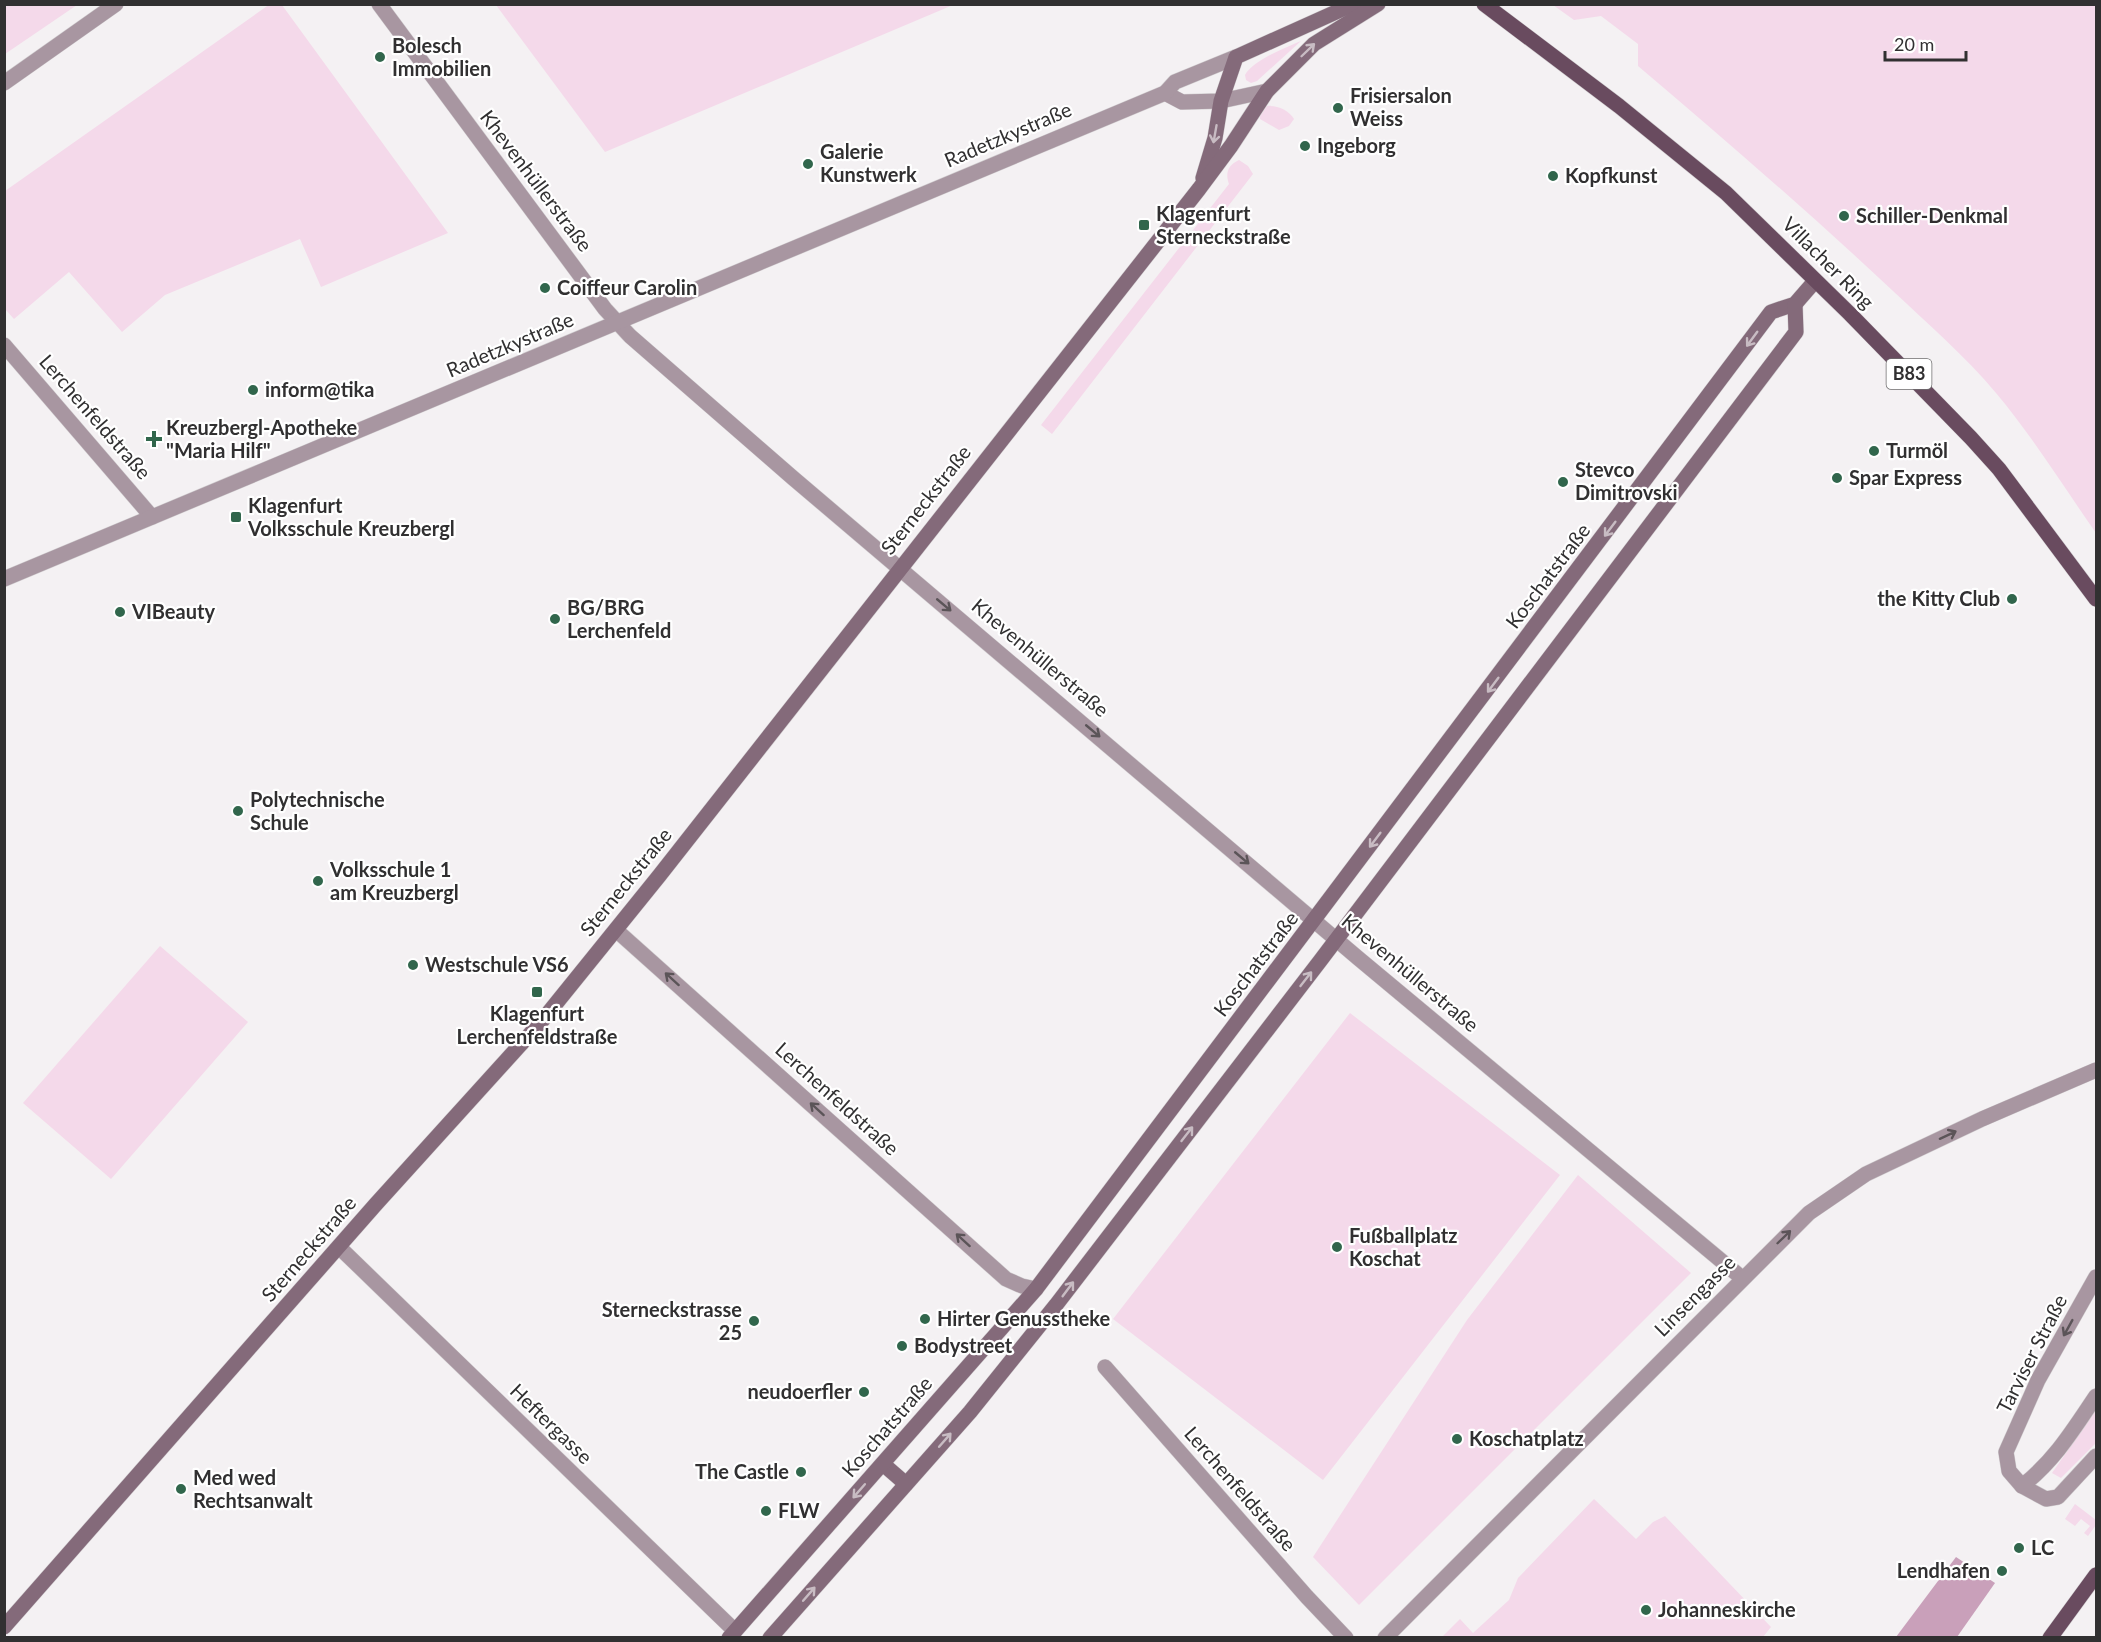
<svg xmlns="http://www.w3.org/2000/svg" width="2101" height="1642" font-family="Lato,sans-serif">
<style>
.green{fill:#f4d9ea}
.water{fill:#c9a0ba}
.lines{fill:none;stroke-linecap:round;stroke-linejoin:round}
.street-casing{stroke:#d1ced0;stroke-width:16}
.secondary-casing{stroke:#d1ced0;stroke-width:16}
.primary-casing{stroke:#d1ced0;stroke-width:16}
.street{stroke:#a896a1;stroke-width:15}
.secondary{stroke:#846a7a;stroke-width:15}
.primary{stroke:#694b5f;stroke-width:15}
.oneway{stroke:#c8bcc3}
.oneway2{stroke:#5b5458}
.poi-dot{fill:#31664c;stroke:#fff;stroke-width:2}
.labels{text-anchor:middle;stroke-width:4.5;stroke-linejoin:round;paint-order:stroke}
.shield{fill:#fff;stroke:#6f6e6f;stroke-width:1.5}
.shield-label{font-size:18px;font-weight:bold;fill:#313031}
.poi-label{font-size:20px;font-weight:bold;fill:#313031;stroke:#fff;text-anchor:start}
.street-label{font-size:20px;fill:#313031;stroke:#fff}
</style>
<rect width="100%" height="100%" fill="#f4f1f3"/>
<g class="green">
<path d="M5,4H77V5L5,54Z"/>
<path d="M270,4L282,5L448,233L321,287L300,239L165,295L122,332L69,272L14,319L5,309V191Z"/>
<path d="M496,5H953L605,152Z"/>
<path d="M1553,5H2096V533C2063,486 2033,437 1996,393C1965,356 1928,324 1893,291C1810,213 1724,139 1638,66V44L1601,16L1574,20Z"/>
<path d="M1301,41L1257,81L1251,83L1246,80L1245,75C1253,60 1285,48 1301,41Z"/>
<path d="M1267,106C1277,105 1289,110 1294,119L1289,126L1279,130L1260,119V116Z"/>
<path d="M1239,160L1248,166L1253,174L1052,434L1041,425L1229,184C1225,173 1228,165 1239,160Z"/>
<path d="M160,946L248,1022L111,1179L23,1103Z"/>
<path d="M1350,1013L1560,1175L1323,1480L1113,1319Z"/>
<path d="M1578,1175L1691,1273L1359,1605L1313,1557L1467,1320Z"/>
<path d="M2096,1410V1443L2061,1478L2052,1473Z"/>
<path d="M1594,1499L1636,1539L1653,1522L1665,1516L1771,1627L1763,1637H1442L1460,1619L1473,1633L1509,1600L1518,1578Z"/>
<path d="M2075,1504L2096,1520V1525L2088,1536L2084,1533L2090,1526L2081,1519L2075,1526L2065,1519Z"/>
</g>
<path class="water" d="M1956,1557L1995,1583L1957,1637H1896Z"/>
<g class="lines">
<g class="street-casing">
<g id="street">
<path d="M379,4L605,309L630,336L793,478L1358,958L1742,1278"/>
<path d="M4,83L116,4"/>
<path d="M1165,93L1182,102L1221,101L1267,91"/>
<path d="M4,345L152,517"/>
<path d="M4,579L1165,93L1175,82L1236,57"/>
<path d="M616,930L1006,1279L1022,1286L1036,1289"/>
<path d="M339,1247L735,1631"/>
<path d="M2096,1277L2038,1380L2006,1452L2009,1471L2022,1486L2046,1499L2058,1497L2096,1456"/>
<path d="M1105,1367L1307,1597L1346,1638"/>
<path d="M2022,1486C2055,1460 2073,1430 2096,1396"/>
<path d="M1385,1638L1809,1213L1866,1174L1982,1119L2096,1070"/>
</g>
</g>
<g class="secondary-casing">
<g id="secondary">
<path d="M1203,178L1215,138L1221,101L1236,57L1354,4"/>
<path d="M883,1464L906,1484"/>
<path d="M4,1627L376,1204L541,1022L659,876L1199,189L1231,146L1267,91L1314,44L1378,4"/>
<path d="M729,1638L1036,1289L1771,312L1795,304L1815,281"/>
<path d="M770,1638L970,1412L1056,1305L1320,961L1796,332L1795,304"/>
</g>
</g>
<g class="primary-casing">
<g id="primary">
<path d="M1484,4L1619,106L1726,193L1850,314L1971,438L1999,469L2096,599"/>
<path d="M2050,1638L2096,1575"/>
</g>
</g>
<use href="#street" class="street"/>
<use href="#secondary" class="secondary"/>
<use href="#primary" class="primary"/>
</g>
<defs><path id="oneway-shaft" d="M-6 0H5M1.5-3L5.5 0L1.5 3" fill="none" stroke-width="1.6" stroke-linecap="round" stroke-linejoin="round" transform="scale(1.5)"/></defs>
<g class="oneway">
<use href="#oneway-shaft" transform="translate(1308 50) rotate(-44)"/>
<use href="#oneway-shaft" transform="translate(1215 134) rotate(100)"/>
<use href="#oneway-shaft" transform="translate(1752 339) rotate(126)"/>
<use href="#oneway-shaft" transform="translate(1610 529) rotate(127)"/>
<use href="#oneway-shaft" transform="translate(1493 685) rotate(127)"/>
<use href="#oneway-shaft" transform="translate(1375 840) rotate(127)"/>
<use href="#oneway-shaft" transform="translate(1306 979) rotate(-52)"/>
<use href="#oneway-shaft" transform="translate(1187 1134) rotate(-52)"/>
<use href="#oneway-shaft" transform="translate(1068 1289) rotate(-53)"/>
<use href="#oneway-shaft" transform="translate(945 1440) rotate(-49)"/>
<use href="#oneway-shaft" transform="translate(859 1491) rotate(131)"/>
<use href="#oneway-shaft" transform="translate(809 1594) rotate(-49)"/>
</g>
<g class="oneway2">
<use href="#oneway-shaft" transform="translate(944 605) rotate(40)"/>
<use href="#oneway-shaft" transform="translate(1093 731) rotate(40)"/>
<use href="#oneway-shaft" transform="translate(1242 858) rotate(40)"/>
<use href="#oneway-shaft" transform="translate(672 979) rotate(-138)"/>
<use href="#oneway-shaft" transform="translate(817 1109) rotate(-138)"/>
<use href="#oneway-shaft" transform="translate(1948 1135) rotate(-25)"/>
<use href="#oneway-shaft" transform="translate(1784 1237) rotate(-44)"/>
<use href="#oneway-shaft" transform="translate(963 1240) rotate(-138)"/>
<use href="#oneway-shaft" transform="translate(2068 1328) rotate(119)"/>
</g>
<g class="poi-dot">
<circle cx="380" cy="57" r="6"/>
<circle cx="1338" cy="108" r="6"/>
<circle cx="1305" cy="146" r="6"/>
<circle cx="808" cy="164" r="6"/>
<circle cx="1553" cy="176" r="6"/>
<circle cx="1844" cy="216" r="6"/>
<rect x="1138" y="219" width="12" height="12" rx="3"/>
<circle cx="545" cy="288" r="6"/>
<circle cx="253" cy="390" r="6"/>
<path d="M151 430h6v6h6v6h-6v6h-6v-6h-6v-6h6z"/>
<circle cx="1874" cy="451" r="6"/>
<circle cx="1837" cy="478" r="6"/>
<circle cx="1563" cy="482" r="6"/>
<rect x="230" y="511" width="12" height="12" rx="3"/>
<circle cx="2012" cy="599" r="6"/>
<circle cx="120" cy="612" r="6"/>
<circle cx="555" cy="619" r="6"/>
<circle cx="238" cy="811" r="6"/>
<circle cx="318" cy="881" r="6"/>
<circle cx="413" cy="965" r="6"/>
<rect x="531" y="986" width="12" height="12" rx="3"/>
<circle cx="1337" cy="1247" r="6"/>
<circle cx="925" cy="1319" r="6"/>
<circle cx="754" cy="1321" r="6"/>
<circle cx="902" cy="1346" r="6"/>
<circle cx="864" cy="1392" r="6"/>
<circle cx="1457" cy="1439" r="6"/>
<circle cx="801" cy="1472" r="6"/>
<circle cx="181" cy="1489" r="6"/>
<circle cx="766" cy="1511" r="6"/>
<circle cx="2019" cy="1548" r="6"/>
<circle cx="2002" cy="1571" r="6"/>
<circle cx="1646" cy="1610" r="6"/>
</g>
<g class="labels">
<rect class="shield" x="1886.5" y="359" width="45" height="30" rx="4.5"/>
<g class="shield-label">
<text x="1909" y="380">B83</text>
</g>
<g class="poi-label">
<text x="392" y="53">Bolesch<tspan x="392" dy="23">Immobilien</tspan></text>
<text x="1350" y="103">Frisiersalon<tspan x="1350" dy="23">Weiss</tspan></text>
<text x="1317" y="153">Ingeborg</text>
<text x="820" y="159">Galerie<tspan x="820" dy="23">Kunstwerk</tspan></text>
<text x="1565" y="183">Kopfkunst</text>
<text x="1156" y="221">Klagenfurt<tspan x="1156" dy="23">Sterneckstraße</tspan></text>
<text x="1856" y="223">Schiller-Denkmal</text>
<text x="557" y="295">Coiffeur Carolin</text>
<text x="265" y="397">inform@tika</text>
<text x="166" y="435">Kreuzbergl-Apotheke<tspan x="166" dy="23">"Maria Hilf"</tspan></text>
<text x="1886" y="458">Turmöl</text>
<text x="1575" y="477">Stevco<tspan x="1575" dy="23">Dimitrovski</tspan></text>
<text x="1849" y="485">Spar Express</text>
<text x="248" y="513">Klagenfurt<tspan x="248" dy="23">Volksschule Kreuzbergl</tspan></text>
<text x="2000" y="606" text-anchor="end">the Kitty Club</text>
<text x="567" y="615">BG/BRG<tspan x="567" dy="23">Lerchenfeld</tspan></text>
<text x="132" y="619">VIBeauty</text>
<text x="250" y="807">Polytechnische<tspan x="250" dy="23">Schule</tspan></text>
<text x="330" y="877">Volksschule 1<tspan x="330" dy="23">am Kreuzbergl</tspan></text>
<text x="425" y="972">Westschule VS6</text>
<text x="537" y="1021" text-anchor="middle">Klagenfurt<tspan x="537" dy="23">Lerchenfeldstraße</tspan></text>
<text x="1349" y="1243">Fußballplatz<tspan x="1349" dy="23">Koschat</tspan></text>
<text x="742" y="1317" text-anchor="end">Sterneckstrasse<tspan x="742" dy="23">25</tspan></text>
<text x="937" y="1326">Hirter Genusstheke</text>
<text x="914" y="1353">Bodystreet</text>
<text x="852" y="1399" text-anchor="end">neudoerfler</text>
<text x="1469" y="1446">Koschatplatz</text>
<text x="789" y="1479" text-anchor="end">The Castle</text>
<text x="193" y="1485">Med wed<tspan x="193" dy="23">Rechtsanwalt</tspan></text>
<text x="778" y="1518">FLW</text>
<text x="2031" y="1555">LC</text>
<text x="1990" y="1578" text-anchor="end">Lendhafen</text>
<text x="1658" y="1617">Johanneskirche</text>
</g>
<g class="street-label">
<text transform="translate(1008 135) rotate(-23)" y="7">Radetzkystraße</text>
<text transform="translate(536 181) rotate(53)" y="7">Khevenhüllerstraße</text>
<text transform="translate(1828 263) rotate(45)" y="7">Villacher Ring</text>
<text transform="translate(510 345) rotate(-23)" y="7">Radetzkystraße</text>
<text transform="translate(95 417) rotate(49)" y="7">Lerchenfeldstraße</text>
<text transform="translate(926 500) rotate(-52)" y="7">Sterneckstraße</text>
<text transform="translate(1548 576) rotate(-53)" y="7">Koschatstraße</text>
<text transform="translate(1040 658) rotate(40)" y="7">Khevenhüllerstraße</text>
<text transform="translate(626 882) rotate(-51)" y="7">Sterneckstraße</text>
<text transform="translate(1256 964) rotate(-53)" y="7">Koschatstraße</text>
<text transform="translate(1410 973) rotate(40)" y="7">Khevenhüllerstraße</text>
<text transform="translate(837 1099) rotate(42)" y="7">Lerchenfeldstraße</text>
<text transform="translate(309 1249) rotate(-49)" y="7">Sterneckstraße</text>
<text transform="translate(1695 1296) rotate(-45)" y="7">Linsengasse</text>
<text transform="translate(2032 1354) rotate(-63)" y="7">Tarviser Straße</text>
<text transform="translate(551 1424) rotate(44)" y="7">Heftergasse</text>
<text transform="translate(887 1427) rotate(-49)" y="7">Koschatstraße</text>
<text transform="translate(1240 1489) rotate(49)" y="7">Lerchenfeldstraße</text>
</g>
</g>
<rect width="2101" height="1642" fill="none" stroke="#313031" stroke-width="12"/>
<path d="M1885 51v9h81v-9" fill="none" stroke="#313031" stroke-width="3"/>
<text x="1894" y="51" font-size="18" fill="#313031" stroke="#ffffff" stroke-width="4.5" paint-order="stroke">20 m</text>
</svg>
